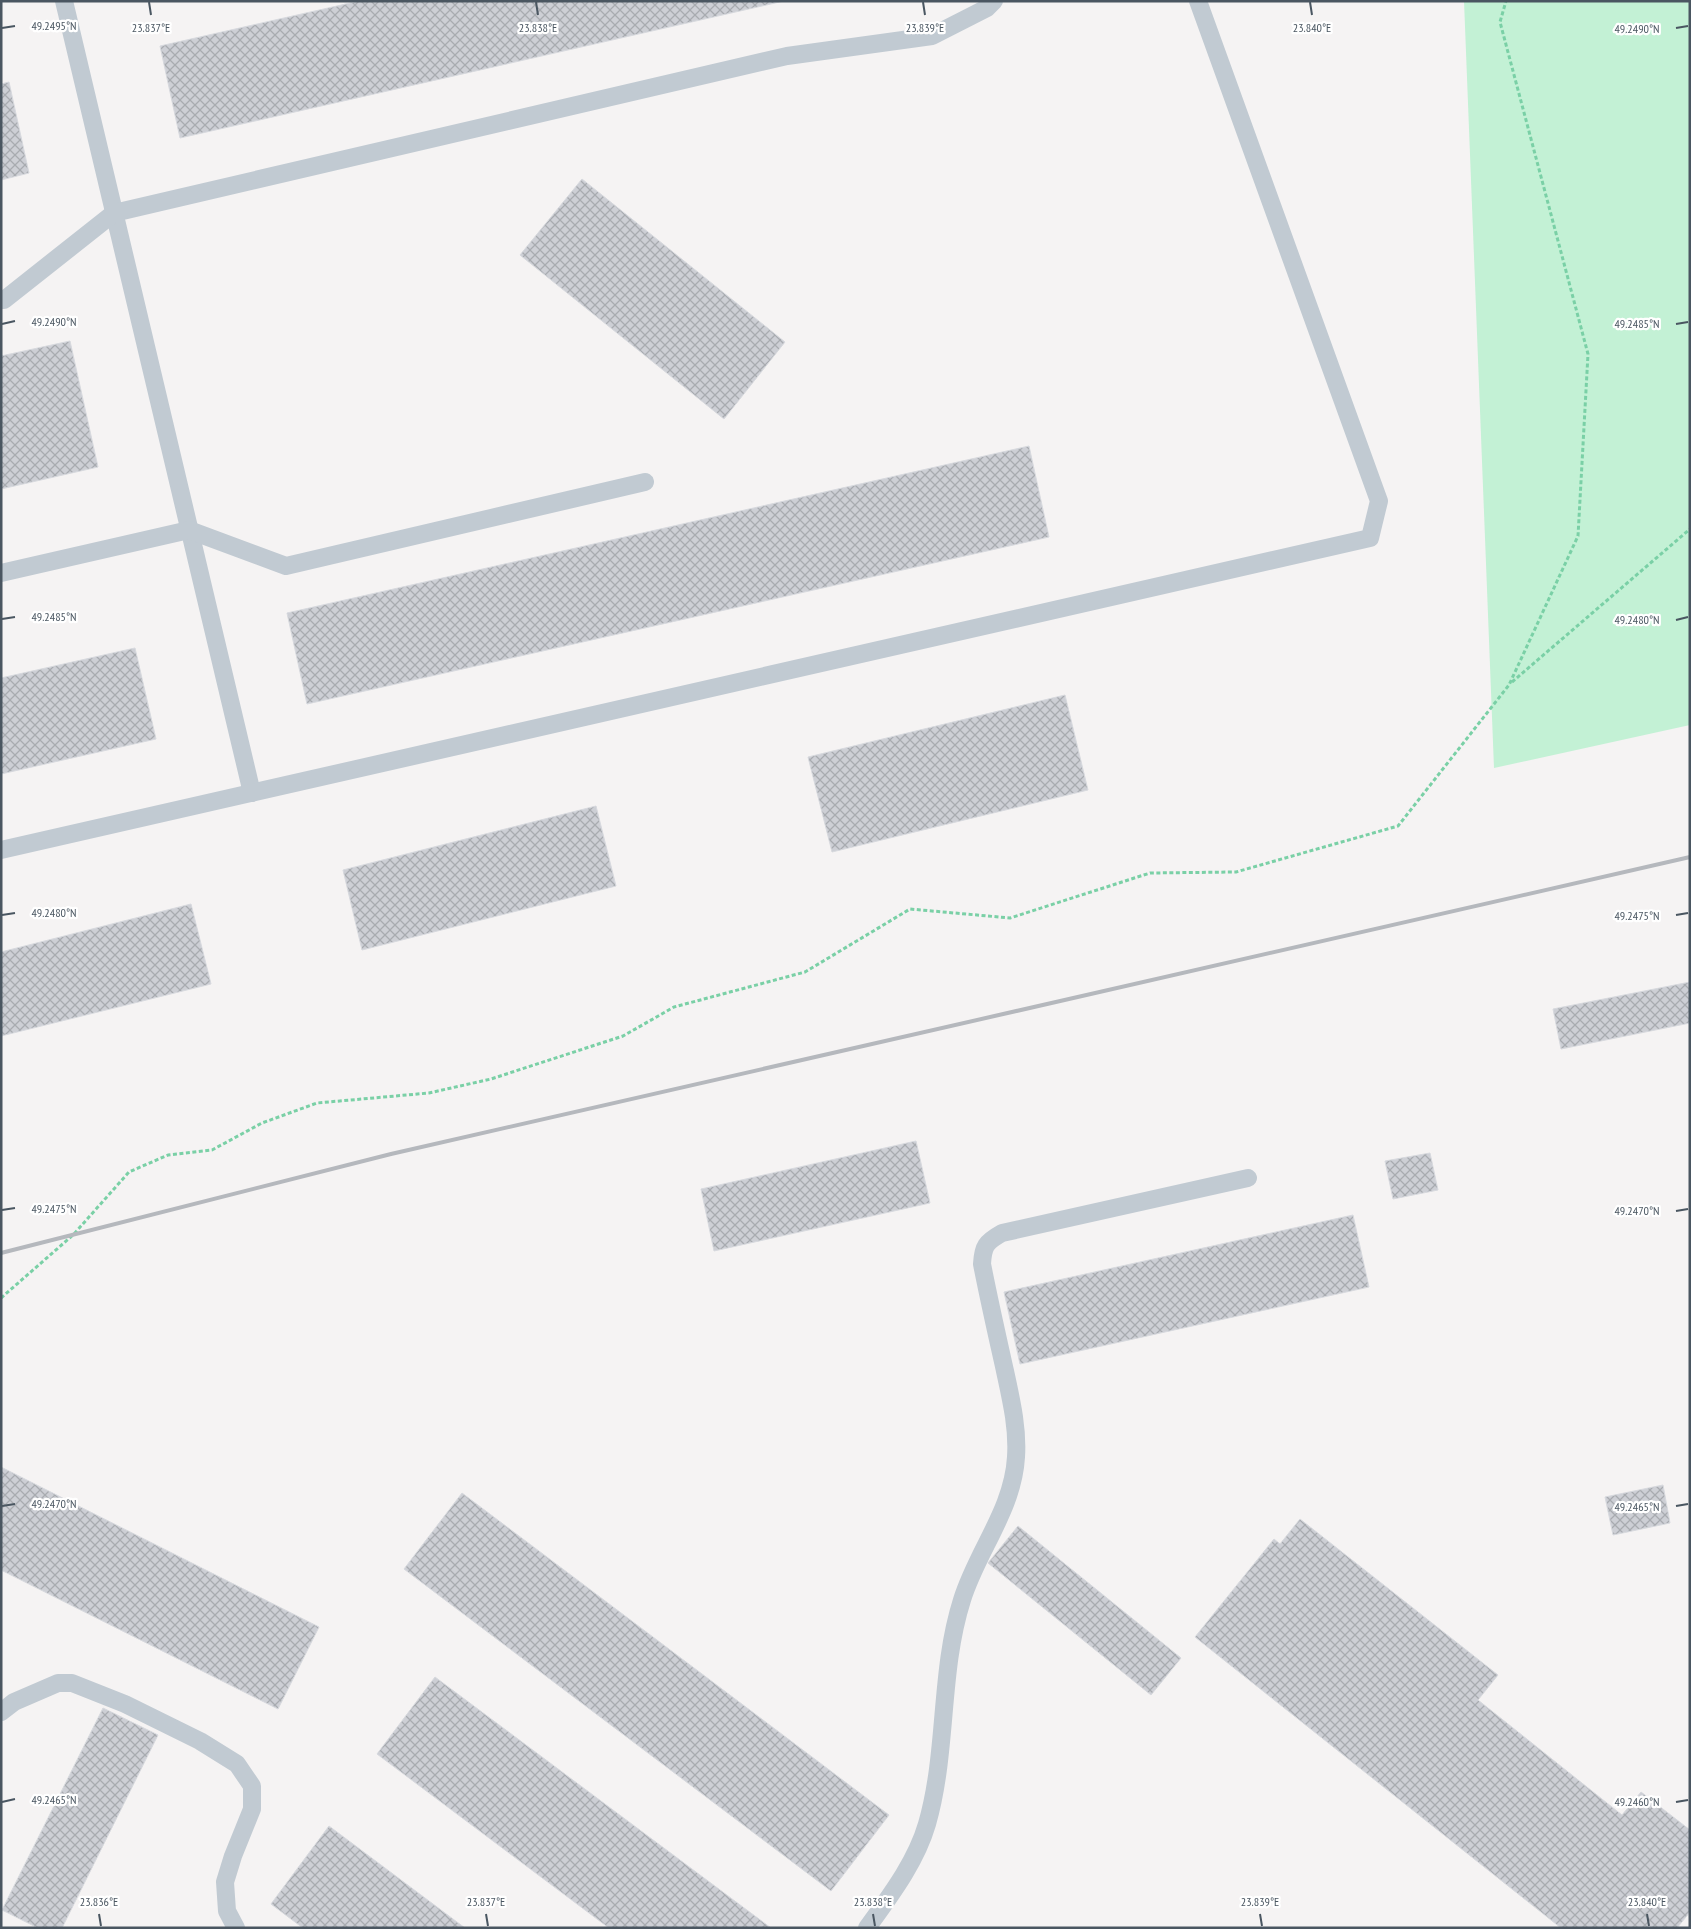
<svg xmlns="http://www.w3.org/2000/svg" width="1691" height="1929" font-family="'PT Sans Narrow',sans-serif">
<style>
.park{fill:#c3f1d5}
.building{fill:url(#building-cross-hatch);stroke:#d7d9de}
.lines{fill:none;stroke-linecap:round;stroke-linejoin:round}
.path{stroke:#7ad0a6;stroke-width:3;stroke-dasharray:4 2.5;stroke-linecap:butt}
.lane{stroke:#c1cad2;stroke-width:18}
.rail{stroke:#b5b8bd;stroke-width:4}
.ticks{fill:none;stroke:#4a5661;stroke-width:2}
.ticks-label{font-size:12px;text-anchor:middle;fill:#4a5661;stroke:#fff;stroke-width:4.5;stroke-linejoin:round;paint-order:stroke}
</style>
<defs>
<pattern id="building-cross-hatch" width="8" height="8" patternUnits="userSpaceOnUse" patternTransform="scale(1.25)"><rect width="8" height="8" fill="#cdcfd5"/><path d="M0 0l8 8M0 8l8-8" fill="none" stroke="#a8abb0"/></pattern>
</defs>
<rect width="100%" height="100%" fill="#f5f3f3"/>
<path class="park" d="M1464,1H1690V725L1494,768Z"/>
<g class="building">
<path d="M359,1H784L180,138L160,46Z"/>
<path d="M9,82L29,173L1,180V84Z"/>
<path d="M582,179L785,342L724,419L520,255Z"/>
<path d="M70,341L98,467L1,489V356Z"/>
<path d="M1029,446L1049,537L307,704L287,613Z"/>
<path d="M135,648L156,739L1,774V678Z"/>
<path d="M1065,695L1088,790L832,852L808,757Z"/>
<path d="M596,806L616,886L362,950L343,870Z"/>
<path d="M191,904L211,984L1,1036V952Z"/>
<path d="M1690,982V1023L1561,1049L1553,1009Z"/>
<path d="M916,1141L930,1203L714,1251L701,1189Z"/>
<path d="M1430,1153L1438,1190L1393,1199L1385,1161Z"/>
<path d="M1353,1215L1369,1287L1020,1364L1004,1292Z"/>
<path d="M1,1467L319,1627L278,1709L1,1570Z"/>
<path d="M1663,1485L1670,1523L1613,1535L1605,1497Z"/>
<path d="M462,1493L889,1815L831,1891L404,1569Z"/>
<path d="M1300,1519L1498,1675L1478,1700L1622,1815L1641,1792L1690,1830V1912L1677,1928H1561L1195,1637L1274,1539L1280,1544Z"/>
<path d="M1018,1526L1181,1658L1151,1695L988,1563Z"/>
<path d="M435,1677L613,1810L771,1928H609L377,1754Z"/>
<path d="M103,1708L158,1735L62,1928H38L2,1910Z"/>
<path d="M329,1826L465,1928H303L271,1904Z"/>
</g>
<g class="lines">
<g class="path">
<path d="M1512,682L1690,529"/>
<path d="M1,1298L73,1235L129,1172L168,1155L212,1150L262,1123L317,1103L429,1093L491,1079L623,1036L674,1007L805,972L910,909L1010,918L1150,873L1236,872L1398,826L1509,685L1578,536L1588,354L1500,22L1506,1"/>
</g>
<g class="lane">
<path d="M64,1L252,793"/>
<path d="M1,300H4L114,213L787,56L932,36L987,8L994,1"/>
<path d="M1,573L189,530L286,566L645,482"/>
<path d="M1,850L1370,538L1379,501L1198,1"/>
<path d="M1,1712L14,1702L58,1683H72L125,1704L200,1741L237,1764L252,1786V1809L233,1856L225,1882L227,1911L236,1928"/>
<path d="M867,1928C890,1896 916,1862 927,1824C948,1751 939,1672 962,1600C977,1551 1013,1510 1016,1457C1018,1428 1011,1399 1005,1371C997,1335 989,1300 982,1264C983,1246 986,1242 1002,1233L1248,1178"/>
</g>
<path class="rail" d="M1,1253L391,1154L1690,857"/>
</g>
<path class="ticks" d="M149,2L151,15M536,2L538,15M923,2L925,15M1310,2L1312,15M2,28L15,26M1676,28L1688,26M2,324L15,321M1676,324L1688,322M2,619L15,617M1676,620L1688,617M2,915L15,913M1676,915L1688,913M2,1210L15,1208M1676,1211L1688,1209M2,1506L15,1504M1676,1506L1688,1504M2,1802L15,1799M1676,1802L1688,1800M99,1914L101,1926M486,1914L488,1926M873,1914L875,1926M1260,1914L1262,1926M1647,1914L1649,1926"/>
<g class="ticks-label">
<text x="54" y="30">49.2495°N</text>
<text x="151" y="32">23.837°E</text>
<text x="538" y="32">23.838°E</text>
<text x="925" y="32">23.839°E</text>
<text x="1312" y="32">23.840°E</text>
<text x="1637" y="33">49.2490°N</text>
<text x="54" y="326">49.2490°N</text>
<text x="1637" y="328">49.2485°N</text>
<text x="54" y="621">49.2485°N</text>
<text x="1637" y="624">49.2480°N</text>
<text x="54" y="917">49.2480°N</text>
<text x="1637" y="920">49.2475°N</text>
<text x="54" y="1213">49.2475°N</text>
<text x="1637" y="1215">49.2470°N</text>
<text x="54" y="1508">49.2470°N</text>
<text x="1637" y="1511">49.2465°N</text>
<text x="54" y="1804">49.2465°N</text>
<text x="1637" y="1806">49.2460°N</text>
<text x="99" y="1906">23.836°E</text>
<text x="486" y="1906">23.837°E</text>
<text x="873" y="1906">23.838°E</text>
<text x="1260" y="1906">23.839°E</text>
<text x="1647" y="1906">23.840°E</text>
</g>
<rect width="1691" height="1929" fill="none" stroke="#4a5661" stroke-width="5"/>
</svg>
